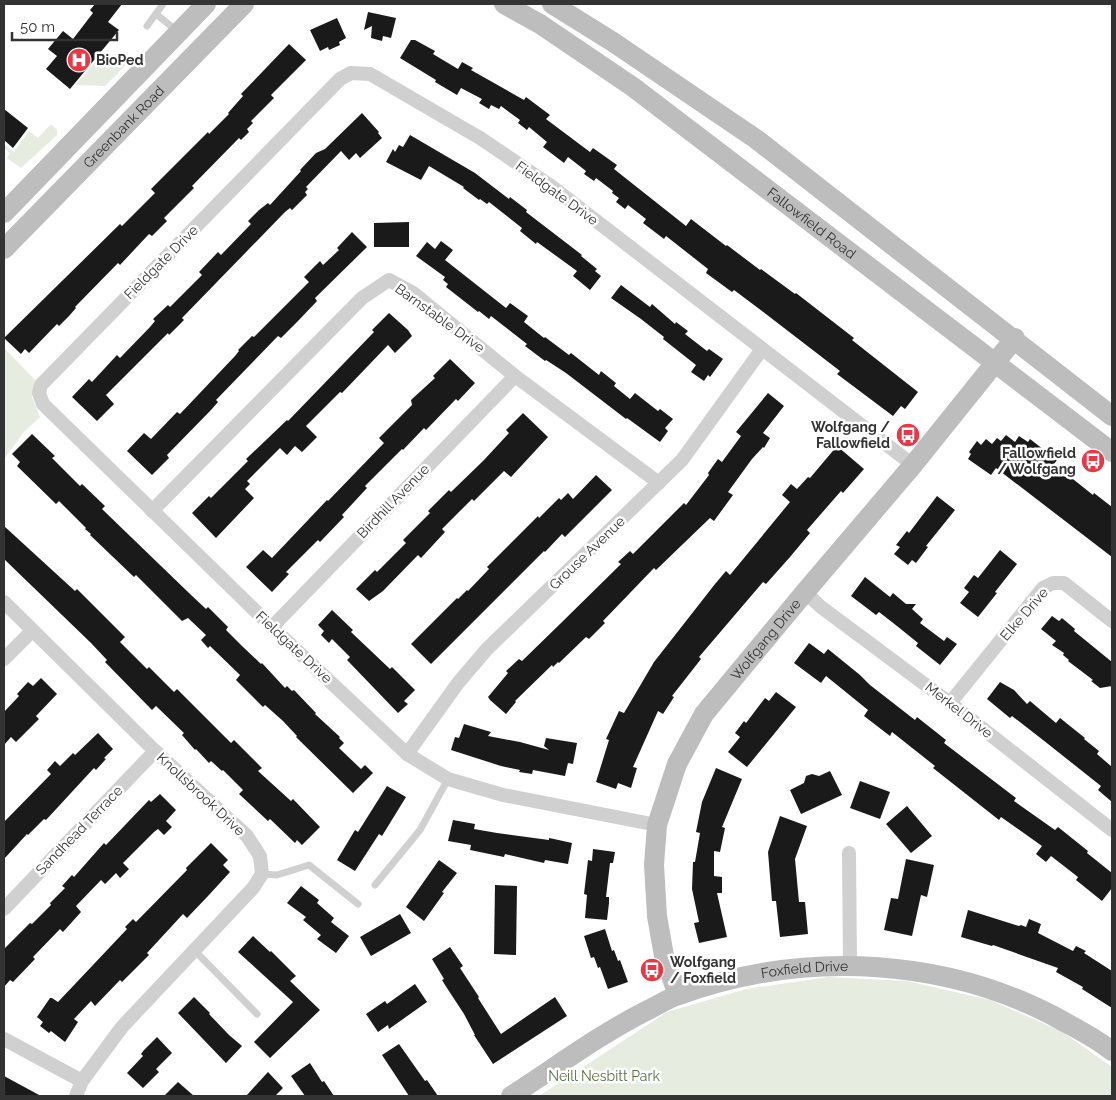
<svg xmlns="http://www.w3.org/2000/svg" width="1116" height="1100" font-family="Raleway,sans-serif">
<style>
.green{fill:#e6ecdf}
.building{fill:#1a1a1a}
.lines{fill:none;stroke-linecap:round;stroke-linejoin:round}
.lane{stroke:#d0d0d0;stroke-width:7}
.street{stroke:#d0d0d0;stroke-width:14}
.secondary{stroke:#bdbdbd;stroke-width:20}
.labels{text-anchor:middle;stroke-width:5;stroke-linejoin:round;paint-order:stroke}
.poi-label{font-size:14px;font-weight:bold;fill:#333;stroke:#fff;text-anchor:start}
.street-label{font-size:14px;fill:#333;stroke:#fff}
.park-label{font-size:14px;fill:#56703f;stroke:#fff}
</style>
<rect width="100%" height="100%" fill="#fff"/>
<g class="green">
<path d="M99,58H116L126,65L105,86L75,85Z"/>
<path d="M51,124L57,130V135L21,168L7,158L10,153L4,148V144L14,152L29,131L38,138Z"/>
<path d="M4,348L35,380L32,397L40,417L23,433L4,459Z"/>
<path d="M828,977L907,981L990,1000L1061,1031L1112,1067V1095L1111,1096H539L667,1012L746,989Z"/>
</g>
<g class="building">
<path d="M95,4H122L108,22L119,30L70,89L46,69L57,56L48,49L63,31L73,39L93,13L90,10Z"/>
<path d="M368,12L396,18L391,38L383,36L382,41L371,38L372,26L364,30Z"/>
<path d="M337,18L346,38L339,42L340,45L329,50L328,47L320,51L310,30Z"/>
<path d="M411,40H415L435,51L433,54L458,69L462,62L473,68L471,70L524,100L526,97L550,115L546,119L590,152L593,148L617,165L614,169L686,226L691,219L726,246L727,245L760,270L761,269L795,294L796,293L854,338L852,340L918,392L905,409L901,406L893,416L837,374L840,371L762,311L734,290L732,292L706,273L708,269L666,236L664,239L643,223L646,219L628,205L625,209L616,202L619,198L612,193L613,191L596,178L594,181L584,174L586,171L568,157L564,163L543,147L547,142L529,127L527,130L518,123L520,120L501,106L499,109L491,105L489,109L479,103L482,99L461,88L457,95L435,82L436,80L400,58Z"/>
<path d="M289,44L306,60L271,95L274,98L251,121L253,123L247,129L249,132L241,140L239,138L192,186L194,188L164,218L167,221L152,236L149,234L120,265L118,263L75,307L76,308L69,316L59,326L57,324L29,353L25,349L21,354L4,338L120,224L122,226L155,193L151,189L208,132L209,134L229,114L228,113L243,96L241,94Z"/>
<path d="M4,109L28,128L13,148L4,140Z"/>
<path d="M362,113L379,132L378,133L382,138L360,158L356,153L349,160L341,151L306,187L308,189L305,192L307,195L292,210L290,208L285,212L182,318L184,320L169,335L168,333L106,395L114,404L97,421L72,397L89,379L92,382L117,355L120,358L150,327L155,321L153,319L168,305L170,307L202,275L199,272L218,252L221,255L251,224L248,221L259,210L268,203L270,205L301,171L300,170L316,153L325,149Z"/>
<path d="M410,135L475,173L509,199L510,197L527,210L526,212L582,255L581,256L597,269L595,271L601,276L590,290L573,276L577,271L537,242L536,244L520,231L522,228L489,202L487,204L480,199L479,200L463,188L464,187L429,166L421,180L386,162L393,149L395,152L399,145L403,147Z"/>
<path d="M409,222V247H374V223Z"/>
<path d="M352,232L367,247L315,298L317,301L299,320L281,338L278,336L216,400L218,402L211,410L167,455L169,458L152,475L127,451L144,433L151,439L177,412L180,414L235,356L239,351L238,350L252,336L254,337L309,282L304,277L320,261L323,265L339,250L337,248Z"/>
<path d="M441,241L453,250L445,260L506,308L510,303L528,316L524,322L544,338L545,337L569,355L571,353L599,375L601,371L616,383L614,386L630,399L635,393L658,411L660,409L673,419L665,428L668,431L660,442L627,418L626,419L566,373L546,360L545,361L525,346L527,344L491,316L489,319L479,311L478,312L446,287L448,284L443,280L445,277L416,256L427,242L435,249Z"/>
<path d="M621,285L650,307L652,304L675,324L676,322L688,331L685,334L707,351L709,349L723,359L710,377L708,375L704,381L691,372L696,365L663,339L664,337L641,319L611,298Z"/>
<path d="M389,313L408,330L412,336L395,353L388,345L342,393L340,392L306,426L317,437L302,452L295,446L287,455L280,448L247,481L250,484L245,489L254,498L216,538L192,513L209,496L211,498L248,461L246,459L287,420L288,421L374,332L372,330Z"/>
<path d="M450,359L475,383L458,401L456,399L426,430L424,428L403,450L402,449L365,486L367,488L342,515L344,517L320,542L318,540L286,572L289,574L272,592L246,567L263,550L272,558L327,500L328,501L384,443L379,438L412,405L411,400L435,378L433,376Z"/>
<path d="M768,393L784,406L763,433L770,438L764,448L763,447L752,459L728,492L733,495L714,521L710,518L656,570L654,568L603,621L605,623L589,639L586,637L559,663L558,662L553,667L552,665L515,701L516,702L506,714L490,700L488,697L508,673L506,671L519,659L522,661L560,624L621,564L618,562L630,551L633,554L684,503L686,505L709,475L708,473L718,459L722,462L741,436L736,432Z"/>
<path d="M523,413L548,437L511,477L504,471L474,501L472,499L442,529L445,532L421,558L418,555L383,591L369,601L356,589L375,570L377,572L406,543L403,540L430,513L428,511L449,490L451,492L484,460L509,433L506,430Z"/>
<path d="M32,434L55,456L52,458L80,486L82,484L105,506L102,509L189,593L206,609L208,607L228,627L226,630L242,646L261,664L262,663L285,688L287,686L292,691L294,690L316,713L315,714L340,737L339,738L344,743L339,748L361,769L365,765L373,773L353,793L296,737L297,736L283,721L265,705L263,707L236,680L240,675L210,646L208,648L201,640L206,635L188,618L182,621L136,575L134,577L90,535L91,534L85,529L86,528L59,501L56,504L17,466L20,462L12,454Z"/>
<path d="M1006,435L1015,442L1019,436L1028,442L1030,439L1057,460L1054,464L1093,495L1094,493L1112,507V557L996,468L991,475L968,459L971,454L969,452L977,441L981,445L986,439L992,444L997,438L1001,441Z"/>
<path d="M837,446L864,469L843,493L841,491L807,530L810,533L790,557L766,584L763,582L699,657L701,659L672,696L674,697L663,714L658,711L633,767L637,768L631,788L618,783L616,789L596,782L609,740L606,739L619,711L624,713L654,662L715,584L726,571L730,575L790,502L782,495L791,484L797,489L808,477L810,478Z"/>
<path d="M596,475L612,490L565,537L562,534L545,552L544,551L431,664L411,644L457,598L458,599L467,590L468,591L489,569L487,567L538,516L539,518L559,498L561,500L568,493L573,499Z"/>
<path d="M937,496L955,510L926,546L928,547L916,563L912,560L908,565L894,554L900,547L896,545L907,531L909,533Z"/>
<path d="M4,526L75,591L77,589L125,637L120,642L147,669L149,667L174,692L177,689L231,743L234,740L262,768L258,771L291,801L293,799L320,827L302,845L297,840L295,843L270,819L268,821L239,794L243,790L223,770L222,771L211,761L209,763L196,749L195,750L182,735L184,733L156,706L152,710L105,662L107,660L91,643L4,559Z"/>
<path d="M1000,550L1017,564L995,592L997,593L978,617L960,603L969,592L964,588L974,575L978,578Z"/>
<path d="M865,577L890,597L893,593L906,604H916L912,609L923,619L920,623L944,641L947,637L957,644L940,665L916,646L918,643L897,626L879,612L876,615L851,596Z"/>
<path d="M332,610L353,630L351,632L390,669L392,667L415,690L404,701L408,704L398,713L347,660L350,657L332,639L329,643L321,635L324,631L318,625Z"/>
<path d="M1052,616L1059,621L1062,618L1075,629L1074,631L1112,662V686L1100,688L1091,681L1093,680L1068,661L1069,660L1063,655L1064,653L1052,645L1056,641L1041,629Z"/>
<path d="M809,643L824,654L828,649L860,675L870,685L915,720L917,717L946,740L944,743L1016,798L1014,801L1055,830L1058,827L1088,851L1087,853L1112,873V888L1102,901L1076,880L1078,877L1051,856L1046,862L1036,854L1042,846L1001,817L999,820L933,768L935,766L892,732L890,736L864,716L868,710L826,676L821,683L794,663Z"/>
<path d="M41,678L57,694L36,716L39,719L16,742L11,737L4,745V712L19,696L17,694L28,682L33,686Z"/>
<path d="M1000,682L1014,690L1027,704L1030,701L1056,723L1060,718L1085,738L1084,739L1099,751L1097,754L1112,767V802L1098,790L1101,786L1043,740L1012,716L1010,718L987,699Z"/>
<path d="M776,692L796,707L747,767L728,752L740,737L735,733L744,721L746,723L765,698L769,701Z"/>
<path d="M464,724L491,732L488,736L520,742L549,750L544,746L546,738L577,743L573,764L568,763L565,776L533,770L532,774L519,772L520,770L501,766L451,750L455,737L459,738Z"/>
<path d="M98,733L113,749L104,758L106,759L96,770L94,768L46,820L44,819L28,835L27,834L4,859V822L51,774L47,770L55,761L60,766L73,753L75,755Z"/>
<path d="M716,768L742,779L722,827L725,828L720,852L714,851V876L722,877V893H717L727,937L699,943L694,923L699,922L692,889L693,862H695L700,833L696,832L702,802Z"/>
<path d="M830,771L842,795L801,814L790,790L804,783L806,776L812,774L819,776Z"/>
<path d="M860,781L890,792L880,819L850,808Z"/>
<path d="M387,786L406,797L382,836L379,834L355,871L337,860L355,830L358,832Z"/>
<path d="M160,794L176,810L166,821L172,827L164,835L158,829L154,832L123,863L129,869L120,878L116,873L105,884L101,880L76,906L81,912L63,932L60,929L33,957L35,959L13,982L10,980L4,987V949L30,923L32,924L51,905L50,903L65,888L62,886L72,875L74,877L104,843L106,845L149,800L151,802Z"/>
<path d="M907,806L932,836L911,853L886,824Z"/>
<path d="M780,816L807,826L795,859L799,902H805L808,934L780,937L776,901H772L768,852Z"/>
<path d="M453,820L475,824L474,829L497,833L549,840V838L554,839L572,843L568,864L545,860L544,863L505,854L504,857L470,850L471,845L448,841Z"/>
<path d="M211,843L228,860L223,865L230,872L208,896L187,918L183,914L147,953L149,955L122,982L120,980L95,1006L91,1001L74,1019L78,1022L65,1042L51,1031L49,1033L40,1026L43,1022L37,1017L50,998H52L58,1002L127,929L125,927L133,919L136,922L187,870L186,868Z"/>
<path d="M593,849L615,852L613,863H610L606,897H609V903L607,920L585,918L587,895L584,894L588,860L592,861Z"/>
<path d="M906,859L934,865L927,897L921,895L912,936L884,930L891,898L898,899Z"/>
<path d="M439,860L457,873L442,892L444,893L424,921L406,907Z"/>
<path d="M495,885L517,886L516,955L494,954Z"/>
<path d="M301,886L319,900L317,903L334,918L331,922L349,936L336,953L317,939L321,935L303,920L306,917L287,903Z"/>
<path d="M968,910L1019,926L1021,925L1026,927L1029,919L1041,924L1038,933L1073,951L1076,946L1086,951L1084,953L1112,971V1008L1082,989L1083,987L1056,972L1058,968L993,945L992,946L961,937Z"/>
<path d="M400,914L411,933L371,956L360,937Z"/>
<path d="M605,929L612,951L614,950L618,961L620,960L628,982L608,989L600,967L598,968L594,957L591,958L584,936Z"/>
<path d="M253,936L270,952L271,951L296,976L290,981L320,1010L270,1058L254,1042L293,1002L238,952Z"/>
<path d="M450,947L463,966L460,968L479,997L478,998L501,1034L555,997L567,1016L493,1064L474,1035H475L464,1014L445,985L442,980L444,979L432,959Z"/>
<path d="M415,984L427,1002L389,1029L388,1025L378,1032L366,1014L385,1001L387,1004Z"/>
<path d="M194,997L210,1013L209,1014L229,1035L242,1046L226,1063L178,1013Z"/>
<path d="M157,1037L172,1053L156,1069L159,1072L143,1088L127,1073L143,1056L141,1054L144,1050Z"/>
<path d="M399,1044L425,1081L427,1080L438,1096H409L382,1055Z"/>
<path d="M310,1063L322,1082L324,1081L334,1096H305L291,1076Z"/>
<path d="M268,1072L283,1088L275,1096H246Z"/>
<path d="M4,1076L41,1096H4Z"/>
<path d="M178,1082L194,1096H164Z"/>
</g>
<g class="lines">
<g class="lane">
<path d="M156,14L177,31"/>
<path d="M147,26L163,4"/>
<path d="M262,874L277,875L309,865L358,904"/>
<path d="M375,885L420,830L448,779"/>
<path d="M194,950L257,1014"/>
</g>
<g class="street">
<path d="M152,511L362,298L389,280L413,293L515,376L659,483"/>
<path d="M805,592L821,607L950,703L1112,830"/>
<path d="M4,602L155,751L247,836L260,856L262,874L253,888L122,1027L82,1081L76,1096"/>
<path d="M272,627L515,376"/>
<path d="M4,659L32,631"/>
<path d="M950,703L1043,588L1053,583H1064L1112,621"/>
<path d="M407,754L458,683L487,649L682,460L762,349"/>
<path d="M657,825L503,795L448,779L407,754L272,627L43,404L39,393L41,385L340,79L351,73L370,74L480,138L551,186L913,465"/>
<path d="M849,853L850,965"/>
<path d="M4,909L155,751"/>
<path d="M4,1039L82,1081"/>
</g>
<g class="secondary">
<path id="s1" d="M504,4L540,24L633,87L1112,452"/>
<path d="M552,4L613,42L756,139L1112,416"/>
<path d="M4,213L206,4"/>
<path id="s2" d="M4,249L244,4"/>
<path id="s3" d="M678,995L664,956L657,916L654,865L657,825L677,764L704,714L805,592L913,465L1015,338"/>
<path id="s4" d="M511,1096C556,1067 600,1034 648,1010C658,1005 669,998 679,995C807,949 952,957 1070,1025C1085,1033 1099,1041 1112,1051"/>
</g>
</g>
<defs>
<g id="hospital-disc" transform="scale(1.25)"><circle r="9.5" fill="#e63946" stroke="#fff"/><path d="M-5-5h3v3.5h4V-5h3V5h-3V1.5h-4V5h-3Z" fill="#fff"/></g>
<g id="bus-disc" transform="scale(1.25)"><circle r="9.5" fill="#e63946" stroke="#fff"/><path d="M-5-6H5V4H4V6H2V4H-2V6H-4V4H-5ZM-3.5-4V0h7V-4ZM-3.5 1.2v1.5H-2V1.2ZM2 1.2v1.5H3.5V1.2Z" fill="#fff"/></g>
</defs>
<g fill-rule="evenodd">
<use href="#hospital-disc" x="79" y="60"/>
<use href="#bus-disc" x="908" y="435"/>
<use href="#bus-disc" x="1093" y="461"/>
<use href="#bus-disc" x="652" y="970"/>
</g>
<g class="labels">
<g class="poi-label">
<text x="96" y="65">BioPed</text>
<text x="890" y="432" text-anchor="end">Wolfgang /<tspan x="890" dy="16">Fallowfield</tspan></text>
<text x="1076" y="458" text-anchor="end">Fallowfield<tspan x="1076" dy="16">/ Wolfgang</tspan></text>
<text x="670" y="967">Wolfgang<tspan x="670" dy="16">/ Foxfield</tspan></text>
</g>
<g class="street-label">
<text dy="5" stroke="none"><textPath href="#s2" startOffset="171">Greenbank Road</textPath></text>
<text transform="translate(557 193) rotate(36)" y="5">Fieldgate Drive</text>
<text dy="5" stroke="none"><textPath href="#s1" startOffset="378">Fallowfield Road</textPath></text>
<text transform="translate(161 262) rotate(-45)" y="5">Fieldgate Drive</text>
<text transform="translate(440 318) rotate(36)" y="5">Barnstable Drive</text>
<text transform="translate(393 501) rotate(-46)" y="5">Birdhill Avenue</text>
<text transform="translate(587 553) rotate(-44)" y="5">Grouse Avenue</text>
<text transform="translate(1024 614) rotate(-49)" y="5">Elke Drive</text>
<text dy="5" stroke="none"><textPath href="#s3" startOffset="391">Wolfgang Drive</textPath></text>
<text transform="translate(294 647) rotate(43)" y="5">Fieldgate Drive</text>
<text transform="translate(959 710) rotate(38)" y="5">Merkel Drive</text>
<text transform="translate(201 794) rotate(43)" y="5">Knollsbrook Drive</text>
<text transform="translate(79 830) rotate(-46)" y="5">Sandhead Terrace</text>
<text dy="5" stroke="none"><textPath href="#s4" startOffset="325">Foxfield Drive</textPath></text>
</g>
<g class="park-label">
<text x="604" y="1081">Neill Nesbitt Park</text>
</g>
</g>
<rect width="1116" height="1100" fill="none" stroke="#333333" stroke-width="10"/>
<path d="M12 32v8h105v-8" fill="none" stroke="#333333" stroke-width="2.5"/>
<text x="20" y="32" font-size="15" fill="#333333" stroke="#ffffff" stroke-width="4" paint-order="stroke">50 m</text>
</svg>
